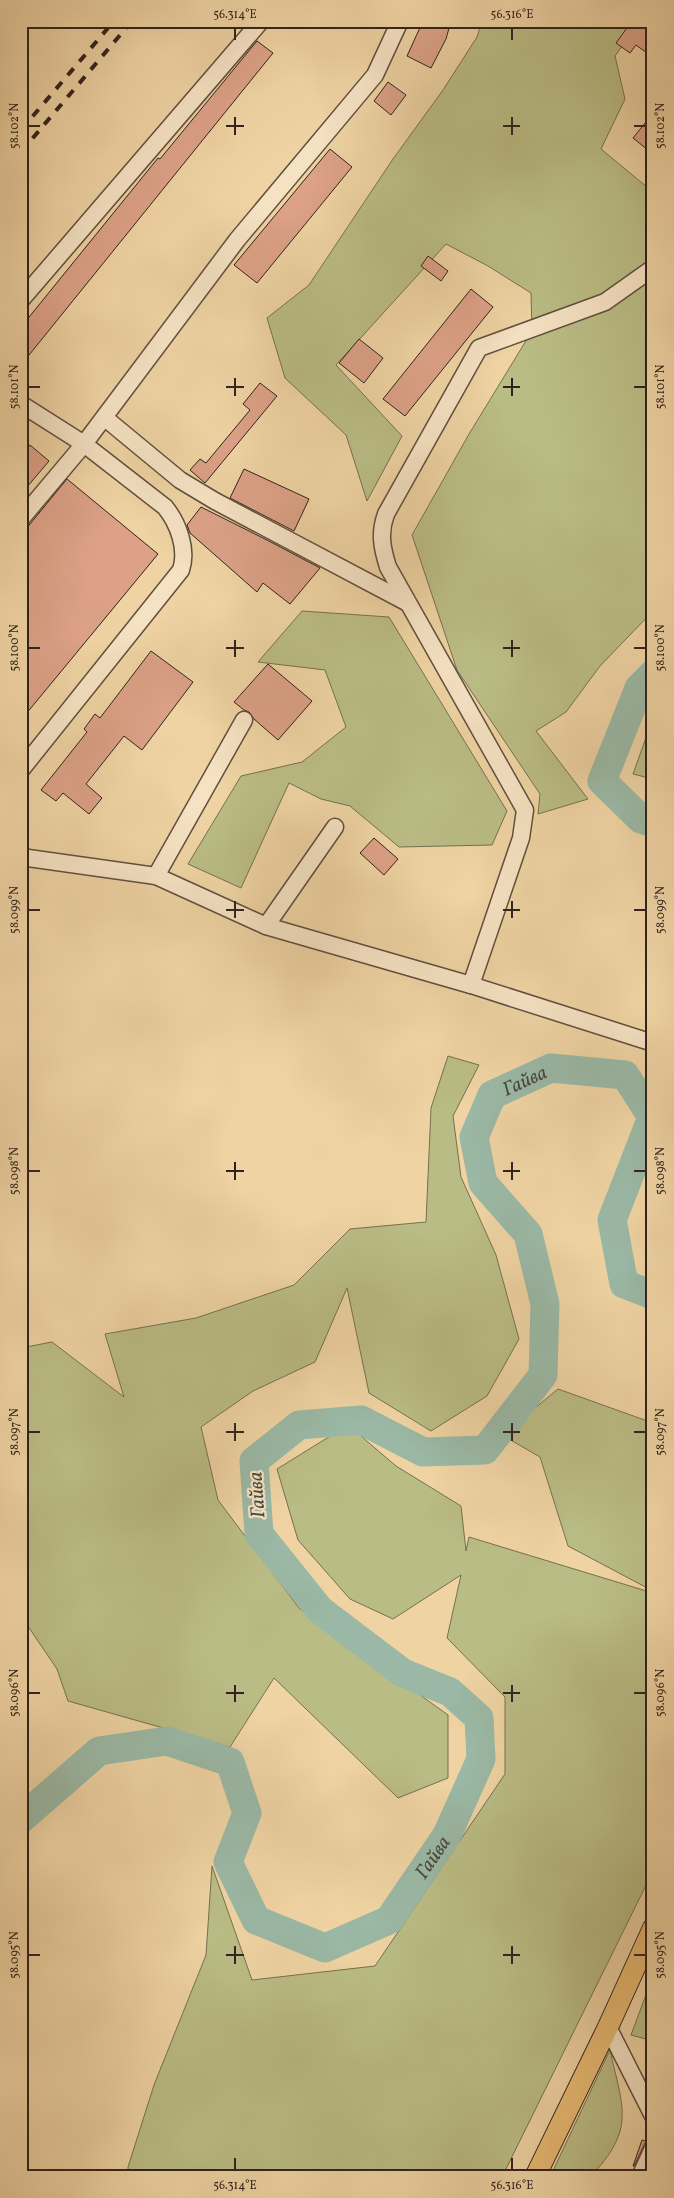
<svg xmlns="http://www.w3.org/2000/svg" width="674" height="2198" font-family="Vollkorn,serif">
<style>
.green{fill:#babc85;stroke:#757051}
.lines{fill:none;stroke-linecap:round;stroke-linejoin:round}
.river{stroke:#9ab8a5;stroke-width:29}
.building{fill:#dca187;stroke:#30231d}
.minor-casing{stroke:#604f3e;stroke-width:19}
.major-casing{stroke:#30231d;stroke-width:22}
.minor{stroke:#f5e2c3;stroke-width:16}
.major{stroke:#e8ba72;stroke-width:20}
.rail{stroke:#30231d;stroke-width:4;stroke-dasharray:9 9;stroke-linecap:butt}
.ticks{fill:none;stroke:#30231d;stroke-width:2}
.labels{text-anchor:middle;stroke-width:4.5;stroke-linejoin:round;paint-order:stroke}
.water-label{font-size:20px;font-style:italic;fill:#4a483f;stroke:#f5e2c3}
.neatline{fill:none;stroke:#30231d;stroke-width:2}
.ticks-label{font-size:12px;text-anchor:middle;fill:#30231d}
</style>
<rect width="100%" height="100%" fill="#efd3a3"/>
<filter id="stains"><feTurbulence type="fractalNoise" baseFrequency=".004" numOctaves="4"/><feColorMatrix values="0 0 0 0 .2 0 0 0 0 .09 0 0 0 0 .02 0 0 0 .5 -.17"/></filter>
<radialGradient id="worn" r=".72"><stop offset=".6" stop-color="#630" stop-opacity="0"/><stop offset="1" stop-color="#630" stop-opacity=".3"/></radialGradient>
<g class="green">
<path d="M482,21H640L615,56L625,99L601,149L653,192V611L600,666L566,712L536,731L588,799L538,814L540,794L457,670L412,535L469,434L532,331L531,293L488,266L446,244L336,365L402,436L367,501L346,435L285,378L267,318L309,285L393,159L443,90L477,37Z"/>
<path d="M302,611L389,617L507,811L492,845L399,847L350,806L321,799L289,783L241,888L188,864L241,776L302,762L346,727L325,670L258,662Z"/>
<path d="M653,718V779L633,774Z"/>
<path d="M448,1056L479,1065L453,1116L461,1177L496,1255L519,1339L487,1396L431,1431L369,1393L347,1288L315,1362L253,1391L201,1427L218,1500L299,1608L448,1715V1778L398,1798L274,1678L230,1747L68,1701L57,1669L21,1616V1348L52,1342L124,1397L105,1334L196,1318L294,1285L350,1229L426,1222L431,1108Z"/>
<path d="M653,1154V1240L645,1171Z"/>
<path d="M558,1389L653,1423V1591L568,1546L540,1457L502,1435Z"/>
<path d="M348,1425L396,1466L461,1506L466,1551L469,1537L653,1593V1871L502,2177H128V2167L154,2085L206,1955L212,1866L252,1980L375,1966L505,1774V1697L447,1638L461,1575L393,1619L350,1599L298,1540L277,1469Z"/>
<path d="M653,1976V2041L631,2035Z"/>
<path d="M610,2050C623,2109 636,2129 590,2177H550Z"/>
</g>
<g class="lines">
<g class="river">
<path d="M653,674L639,688L602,781L641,819L653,823"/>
<path id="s1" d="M21,1819L99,1751L167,1741L230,1762L247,1813L228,1862L256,1920L325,1948L389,1920L447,1835L481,1759L479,1718L450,1692L403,1673L320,1610L259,1534L254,1461L299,1425L361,1420L423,1452L485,1450L543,1375L545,1304L528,1234L483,1183L474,1137L492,1095L551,1068L625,1075L652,1117L612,1220L624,1284L653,1295"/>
</g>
</g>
<g class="building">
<path d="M423,21H451L446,39L431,68L407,56Z"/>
<path d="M632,21H653V46L647,53L636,45L630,53L616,43Z"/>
<path d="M257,41L273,53L21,365V327L158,158L160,159Z"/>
<path d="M388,82L406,95L391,115L374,101Z"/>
<path d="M653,113V154L633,138Z"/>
<path d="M330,149L352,167L257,283L234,265Z"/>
<path d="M428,256L448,271L441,281L421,266Z"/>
<path d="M471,289L493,307L405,416L383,399Z"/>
<path d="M359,339L383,358L364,383L339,363Z"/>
<path d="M260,383L277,396L205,483L190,470L200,459L206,463L250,410L243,404Z"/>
<path d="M30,445L49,461L21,494V456Z"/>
<path d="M244,469L309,499L294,531L230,498Z"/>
<path d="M67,479L158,554L21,720V535Z"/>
<path d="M201,507L267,540L320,568L290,604L263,583L257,592L190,533L187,525Z"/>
<path d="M151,651L193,682L142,750L124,736L86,784L102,798L89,814L63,793L56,801L41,790L87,732L84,729L95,714L100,718Z"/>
<path d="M268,664L312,701L278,740L254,719L249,712L244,710L234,702Z"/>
<path d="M374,838L398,859L384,875L360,853Z"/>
<path d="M642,2140L646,2141L634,2166H633Z"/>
</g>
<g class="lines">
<g class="minor-casing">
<g id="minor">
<path d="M21,300L261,21"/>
<path d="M21,404L84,444L165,507C178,523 188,549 181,570L21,770"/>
<path d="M105,418L180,480L215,501L406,602"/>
<path d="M21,519L84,444L237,240L375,75L400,21"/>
<path d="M21,857L156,876L266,926L471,985L653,1043"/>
<path d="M156,876L244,720"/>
<path d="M266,926L335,827"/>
<path d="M471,985L521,838L525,810L388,567C382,548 379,533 386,514L479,348L605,302L653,268"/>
<path d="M608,2027L653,2116"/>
<path d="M640,2177L653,2148"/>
</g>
</g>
<g class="major-casing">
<path id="major" d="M535,2177L608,2027L653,1928"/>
</g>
<use href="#minor" class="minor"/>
<use href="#major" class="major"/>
<g class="rail">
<path d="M21,130L114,21"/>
<path d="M21,152L132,21"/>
</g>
</g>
<path class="ticks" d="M235,28V40M512,28V40M235,117V135M512,117V135M28,126H40M226,126H244M503,126H520M634,126H646M235,378V396M512,378V396M28,387H40M226,387H244M503,387H520M634,387H646M235,640V657M512,640V657M28,648H40M226,648H244M503,648H520M634,648H646M235,901V918M512,901V918M28,910H40M226,910H244M503,910H520M634,910H646M235,1162V1180M512,1162V1180M28,1171H40M226,1171H244M503,1171H520M634,1171H646M235,1423V1441M512,1423V1441M28,1432H40M226,1432H244M503,1432H520M634,1432H646M235,1685V1702M512,1685V1702M28,1693H40M226,1693H244M503,1693H520M634,1693H646M235,1946V1964M512,1946V1964M28,1955H40M226,1955H244M503,1955H520M634,1955H646M235,2158V2170M512,2158V2170"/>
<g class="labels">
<g class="water-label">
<text dy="7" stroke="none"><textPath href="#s1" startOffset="1831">Гайва</textPath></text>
<text transform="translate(256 1495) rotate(-94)" y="7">Гайва</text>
<text dy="7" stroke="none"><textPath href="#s1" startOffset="630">Гайва</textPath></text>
</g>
</g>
<rect width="674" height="2198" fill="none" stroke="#efd3a3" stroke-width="55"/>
<rect x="28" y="28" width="618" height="2142" class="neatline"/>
<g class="ticks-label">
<text x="235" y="18">56.314°E</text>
<text x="512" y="18">56.316°E</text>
<text transform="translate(14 126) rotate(-90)" y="4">58.102°N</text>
<text transform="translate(660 126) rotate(-90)" y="4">58.102°N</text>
<text transform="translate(14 387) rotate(-90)" y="4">58.101°N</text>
<text transform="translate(660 387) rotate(-90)" y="4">58.101°N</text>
<text transform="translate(14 648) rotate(-90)" y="4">58.100°N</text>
<text transform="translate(660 648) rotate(-90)" y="4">58.100°N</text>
<text transform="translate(14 910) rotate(-90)" y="4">58.099°N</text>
<text transform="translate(660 910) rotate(-90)" y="4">58.099°N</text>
<text transform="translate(14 1171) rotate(-90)" y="4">58.098°N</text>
<text transform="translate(660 1171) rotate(-90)" y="4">58.098°N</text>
<text transform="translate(14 1432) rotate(-90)" y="4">58.097°N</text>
<text transform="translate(660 1432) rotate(-90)" y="4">58.097°N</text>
<text transform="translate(14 1693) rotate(-90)" y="4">58.096°N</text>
<text transform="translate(660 1693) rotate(-90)" y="4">58.096°N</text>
<text transform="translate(14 1955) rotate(-90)" y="4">58.095°N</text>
<text transform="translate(660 1955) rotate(-90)" y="4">58.095°N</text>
<text x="235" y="2189">56.314°E</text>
<text x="512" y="2189">56.316°E</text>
</g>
<rect width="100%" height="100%" filter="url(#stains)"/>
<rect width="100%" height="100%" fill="url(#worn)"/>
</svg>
